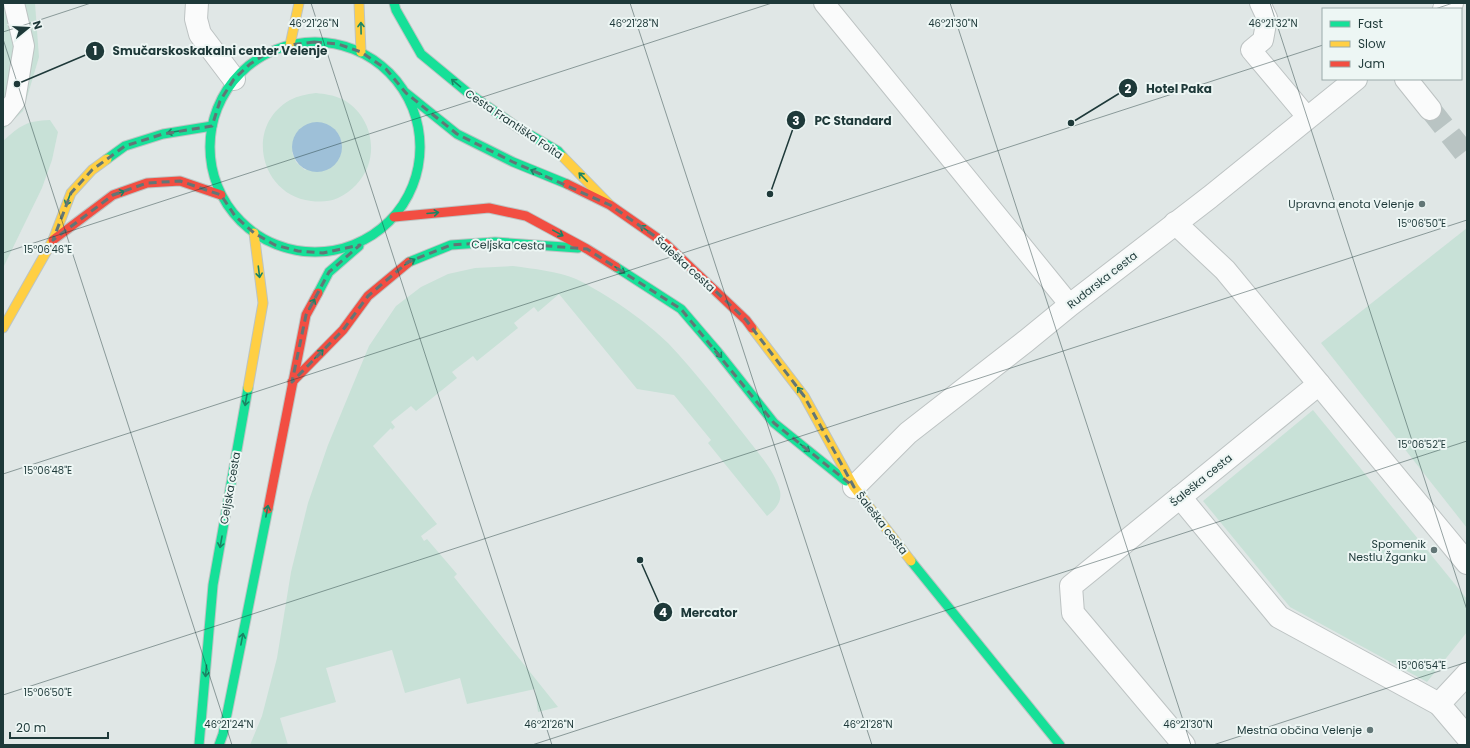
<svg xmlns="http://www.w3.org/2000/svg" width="1470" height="748" font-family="Poppins,sans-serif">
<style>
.green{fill:#c8e1d7;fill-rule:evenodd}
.water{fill:#9ec0d8}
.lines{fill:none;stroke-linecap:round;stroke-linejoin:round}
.street-tunnel{stroke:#b9c4c3;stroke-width:22;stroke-dasharray:22 11;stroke-linecap:butt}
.lane-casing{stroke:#bdc3c3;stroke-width:22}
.street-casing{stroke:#bdc3c3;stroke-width:24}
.fast-casing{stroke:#bcc4c3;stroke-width:11}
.slow-casing{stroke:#bcc4c3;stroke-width:11}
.jam-casing{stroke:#bcc4c3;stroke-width:11}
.lane{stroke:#fafbfb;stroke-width:20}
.street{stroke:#fafbfb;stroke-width:22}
.fast{stroke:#16e098;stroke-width:9}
.slow{stroke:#ffcf43;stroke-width:9}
.jam{stroke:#f24e42;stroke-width:9}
.oneway{stroke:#1a8464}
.marked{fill:none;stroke:#627676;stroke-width:3;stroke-dasharray:8 5;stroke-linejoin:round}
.ticks{fill:none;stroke:#1e3939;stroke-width:1;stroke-opacity:0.45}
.poi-dot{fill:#627676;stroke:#edf6f4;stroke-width:1.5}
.labels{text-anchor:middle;stroke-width:4;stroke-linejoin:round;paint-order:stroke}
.street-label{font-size:11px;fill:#1e3939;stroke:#edf6f4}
.poi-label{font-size:11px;fill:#1e3939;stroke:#edf6f4;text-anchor:end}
.ticks-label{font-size:10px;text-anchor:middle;fill:#1e3939;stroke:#edf6f4;stroke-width:4;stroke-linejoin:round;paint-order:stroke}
.leader{fill:none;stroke:#1e3939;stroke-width:1.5}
.callout-dot{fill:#1e3939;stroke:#edf6f4;stroke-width:1.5}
.mark-label{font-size:12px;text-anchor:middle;font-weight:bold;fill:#fff}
.callout-label{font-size:12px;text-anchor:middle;font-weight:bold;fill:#1e3939;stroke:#edf6f4;stroke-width:4;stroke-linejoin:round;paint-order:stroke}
</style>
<rect width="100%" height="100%" fill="#e0e7e6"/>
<g class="green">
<path d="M3,3H35L39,57L23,111L3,130Z"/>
<path d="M316,93C325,94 333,95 342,99C366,111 377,141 368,166C362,181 352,191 338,198C329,202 320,202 311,201C260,195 244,126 290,100C298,96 306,94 316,93ZM328,125L337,132L342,143L305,170L296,162L292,152Z"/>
<path d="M50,120L58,132L52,160L42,188L3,268V141C21,125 26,121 50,120Z"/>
<path d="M1467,228V528L1321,343Z"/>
<path d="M513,266C534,269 557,271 576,279C587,284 598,291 608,297C626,308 653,328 668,343C696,373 721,405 746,437C758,453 775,471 780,491C782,502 776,509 767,516L708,443L711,440L674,395L637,389L559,294L538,312L534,307L514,323L518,328L477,361L473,356L452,372L457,378L416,411L411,406L391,422L395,427L392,430L391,428L373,446L437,524L421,536L424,541L427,539L457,574L454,577L558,707L538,712L535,689L467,704L460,678L405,693L392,650L326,668L336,702L280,718L288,745H250L262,716L277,658L291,572L308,503L328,445L369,346L396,306L421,287L448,274L475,268Z"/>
<path d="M1313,410L1467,599V632L1427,682L1290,607L1203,501Z"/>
</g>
<circle class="water" cx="317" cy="147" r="25"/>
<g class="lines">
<path class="street-tunnel" d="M1430,109L1467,156"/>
<g class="lane-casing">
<g id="lane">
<path d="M824,3L1070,305"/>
<path d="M1260,3L1267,18L1263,40L1251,50L1308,118"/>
<path d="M3,116L15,101L24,46L14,3"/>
</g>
</g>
<g class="street-casing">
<g id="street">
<path d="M197,3L196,19L200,34L234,79"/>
<path d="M1444,9L1452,3"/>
<path d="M1406,79L1430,109"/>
<path d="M1175,223L1225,270L1319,384L1071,586L1073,613L1184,745"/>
<path d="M1319,384L1467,563"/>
<path d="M854,487L908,433L1026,341L1070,305L1210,197L1356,79"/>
<path d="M1180,497L1279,617L1439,704L1467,674"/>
<path d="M1439,704L1467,737"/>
</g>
</g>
<g class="fast-casing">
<g id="fast">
<path d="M394,3L396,10L421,54L467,92L520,129L558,151L563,157"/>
<circle cx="315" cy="147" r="105"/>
<path d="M406,93L457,134L513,162L567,184"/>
<path d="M107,159L125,146L163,134L212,126"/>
<path d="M409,262L451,245L495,242L578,248"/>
<path d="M616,267L681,309L717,351L774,423L846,481"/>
<path d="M318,293L329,272L359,246"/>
<path d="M911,561L1060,745"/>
<path d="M199,745L213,585L248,388"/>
<path d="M219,745L223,734L268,509"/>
</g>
</g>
<g class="slow-casing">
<g id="slow">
<path d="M359,3L361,52"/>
<path d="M290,45L299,3"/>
<path d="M563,157L609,204"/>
<path d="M3,328L53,240L71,193L92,170L107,159"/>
<path d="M752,328L804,396L854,487L911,561"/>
<path d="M248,388L263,303L254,233"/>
</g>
</g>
<g class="jam-casing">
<g id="jam">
<path d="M567,184L610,205L666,244L746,320L752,328"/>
<path d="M394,217L489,208L526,216L587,249L616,267"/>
<path d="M53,240L113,195L147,183L180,181L221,195"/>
<path d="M292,382L343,330L368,296L409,262"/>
<path d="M268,509L306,315L318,293"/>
</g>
</g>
<use href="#lane" class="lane"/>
<use href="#street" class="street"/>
<use href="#fast" class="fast"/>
<use href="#slow" class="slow"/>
<use href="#jam" class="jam"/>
</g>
<defs><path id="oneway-shaft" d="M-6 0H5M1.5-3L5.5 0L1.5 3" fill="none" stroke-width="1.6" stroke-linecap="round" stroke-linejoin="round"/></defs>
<g class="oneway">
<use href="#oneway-shaft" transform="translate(361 28) rotate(-91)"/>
<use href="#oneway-shaft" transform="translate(456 83) rotate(-140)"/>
<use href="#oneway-shaft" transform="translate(173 132) rotate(171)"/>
<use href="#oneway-shaft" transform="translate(536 172) rotate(-158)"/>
<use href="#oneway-shaft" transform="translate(583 177) rotate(-134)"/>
<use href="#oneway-shaft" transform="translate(119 193) rotate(-19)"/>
<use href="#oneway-shaft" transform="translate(68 200) rotate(111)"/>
<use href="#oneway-shaft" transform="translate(433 213) rotate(-5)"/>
<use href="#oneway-shaft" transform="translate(645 229) rotate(-145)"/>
<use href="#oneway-shaft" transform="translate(558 233) rotate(29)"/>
<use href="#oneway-shaft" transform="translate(410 262) rotate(-29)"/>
<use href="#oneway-shaft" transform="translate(620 270) rotate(33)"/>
<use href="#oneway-shaft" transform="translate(259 272) rotate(83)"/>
<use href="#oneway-shaft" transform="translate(312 304) rotate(-62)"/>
<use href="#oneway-shaft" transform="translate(718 353) rotate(51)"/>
<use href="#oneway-shaft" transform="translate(319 354) rotate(-46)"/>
<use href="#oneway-shaft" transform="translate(801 392) rotate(-126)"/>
<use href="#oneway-shaft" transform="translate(246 400) rotate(100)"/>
<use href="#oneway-shaft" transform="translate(805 448) rotate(39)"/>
<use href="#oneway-shaft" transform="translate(267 511) rotate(-79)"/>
<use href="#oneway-shaft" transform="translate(221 542) rotate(100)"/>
<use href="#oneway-shaft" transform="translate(242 639) rotate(-79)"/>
<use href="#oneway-shaft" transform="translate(206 671) rotate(95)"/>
</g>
<path class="marked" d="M314,42L338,44L361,52L386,69L406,93L457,134L513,162L610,205L666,244L746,320L804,396L854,487L774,423L681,309L587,249L495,242L451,245L408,262L368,296L343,330L292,382L306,315L329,272L360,245L323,253L298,251L275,245L254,233L235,216L221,195L180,181L147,183L113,195L53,240L71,193L92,170L125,146L163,134L212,126L220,101L234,79L250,64L269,52L290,45Z"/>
<path class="ticks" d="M311,3L552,745M630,3L872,745M950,3L1191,745M1270,3L1467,610M1435,9L1453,3M3,32L91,3M3,39L232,745M3,253L772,3M3,474L1323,45M3,695L1467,220M532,745L1467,441M1213,745L1467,662"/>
<g class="poi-dot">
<circle cx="1422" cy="204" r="4"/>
<circle cx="1434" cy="550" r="4"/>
<circle cx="1370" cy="730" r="4"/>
</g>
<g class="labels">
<g class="street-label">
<text transform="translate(514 124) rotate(34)" y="4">Cesta Františka Foita</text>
<text transform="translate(508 245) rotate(1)" y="4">Celjska cesta</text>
<text transform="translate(685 264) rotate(42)" y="4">Šaleška cesta</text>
<text transform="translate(1102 280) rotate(-38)" y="4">Rudarska cesta</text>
<text transform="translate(1201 480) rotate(-39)" y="4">Šaleška cesta</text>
<text transform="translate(230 488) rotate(-80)" y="4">Celjska cesta</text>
<text transform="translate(882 523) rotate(52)" y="4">Šaleška cesta</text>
</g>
<g class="poi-label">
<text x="1414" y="208">Upravna enota Velenje</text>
<text x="1426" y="548">Spomenik<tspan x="1426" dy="13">Nestlu Žganku</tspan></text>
<text x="1362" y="734">Mestna občina Velenje</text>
</g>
</g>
<g class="ticks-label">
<text x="314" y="27">46°21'26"N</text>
<text x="634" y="27">46°21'28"N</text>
<text x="953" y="27">46°21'30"N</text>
<text x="1273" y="27">46°21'32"N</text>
<text x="1422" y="227">15°06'50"E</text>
<text x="48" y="253">15°06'46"E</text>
<text x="1422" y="448">15°06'52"E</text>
<text x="48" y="474">15°06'48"E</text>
<text x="1422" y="669">15°06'54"E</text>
<text x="48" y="696">15°06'50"E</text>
<text x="229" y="728">46°21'24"N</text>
<text x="549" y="728">46°21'26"N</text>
<text x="868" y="728">46°21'28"N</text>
<text x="1188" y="728">46°21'30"N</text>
</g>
<path class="leader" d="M17 84L95 51M1071 123L1128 88M770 194L796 120M640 560L663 612"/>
<g class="callout-dot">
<circle cx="17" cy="84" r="4"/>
<circle cx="1071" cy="123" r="4"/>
<circle cx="770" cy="194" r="4"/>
<circle cx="640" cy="560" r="4"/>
<circle cx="95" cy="51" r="10"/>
<circle cx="1128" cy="88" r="10"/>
<circle cx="796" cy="120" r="10"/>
<circle cx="663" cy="612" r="10"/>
</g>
<g class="mark-label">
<text x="95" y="55">1</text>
<text x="1128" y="93">2</text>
<text x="796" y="125">3</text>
<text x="663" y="617">4</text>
</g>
<g class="callout-label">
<text x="220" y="55">Smučarskoskakalni center Velenje</text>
<text x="1179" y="93">Hotel Paka</text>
<text x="853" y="125">PC Standard</text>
<text x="709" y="617">Mercator</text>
</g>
<rect width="1470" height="748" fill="none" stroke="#1e3939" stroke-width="8"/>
<rect x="1322" y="8" width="140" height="72" fill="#edf6f4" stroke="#9aaaa9"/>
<rect x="1330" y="21" width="20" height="6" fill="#16e098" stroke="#9aaaa9"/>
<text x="1358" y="28" font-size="12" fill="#1e3939">Fast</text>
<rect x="1330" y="41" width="20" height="6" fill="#ffcf43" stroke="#9aaaa9"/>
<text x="1358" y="48" font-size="12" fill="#1e3939">Slow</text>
<rect x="1330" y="61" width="20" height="6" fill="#f24e42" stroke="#9aaaa9"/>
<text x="1358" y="68" font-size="12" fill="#1e3939">Jam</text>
<g transform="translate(28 28) rotate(72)" stroke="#edf6f4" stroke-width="3" paint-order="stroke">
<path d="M0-3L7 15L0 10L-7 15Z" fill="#1e3939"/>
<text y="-6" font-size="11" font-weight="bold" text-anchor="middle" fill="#1e3939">N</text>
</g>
<path d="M10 732v6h98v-6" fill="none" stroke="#1e3939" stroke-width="2"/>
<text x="16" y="732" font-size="12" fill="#1e3939" stroke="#edf6f4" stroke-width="3" paint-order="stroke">20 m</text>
</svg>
